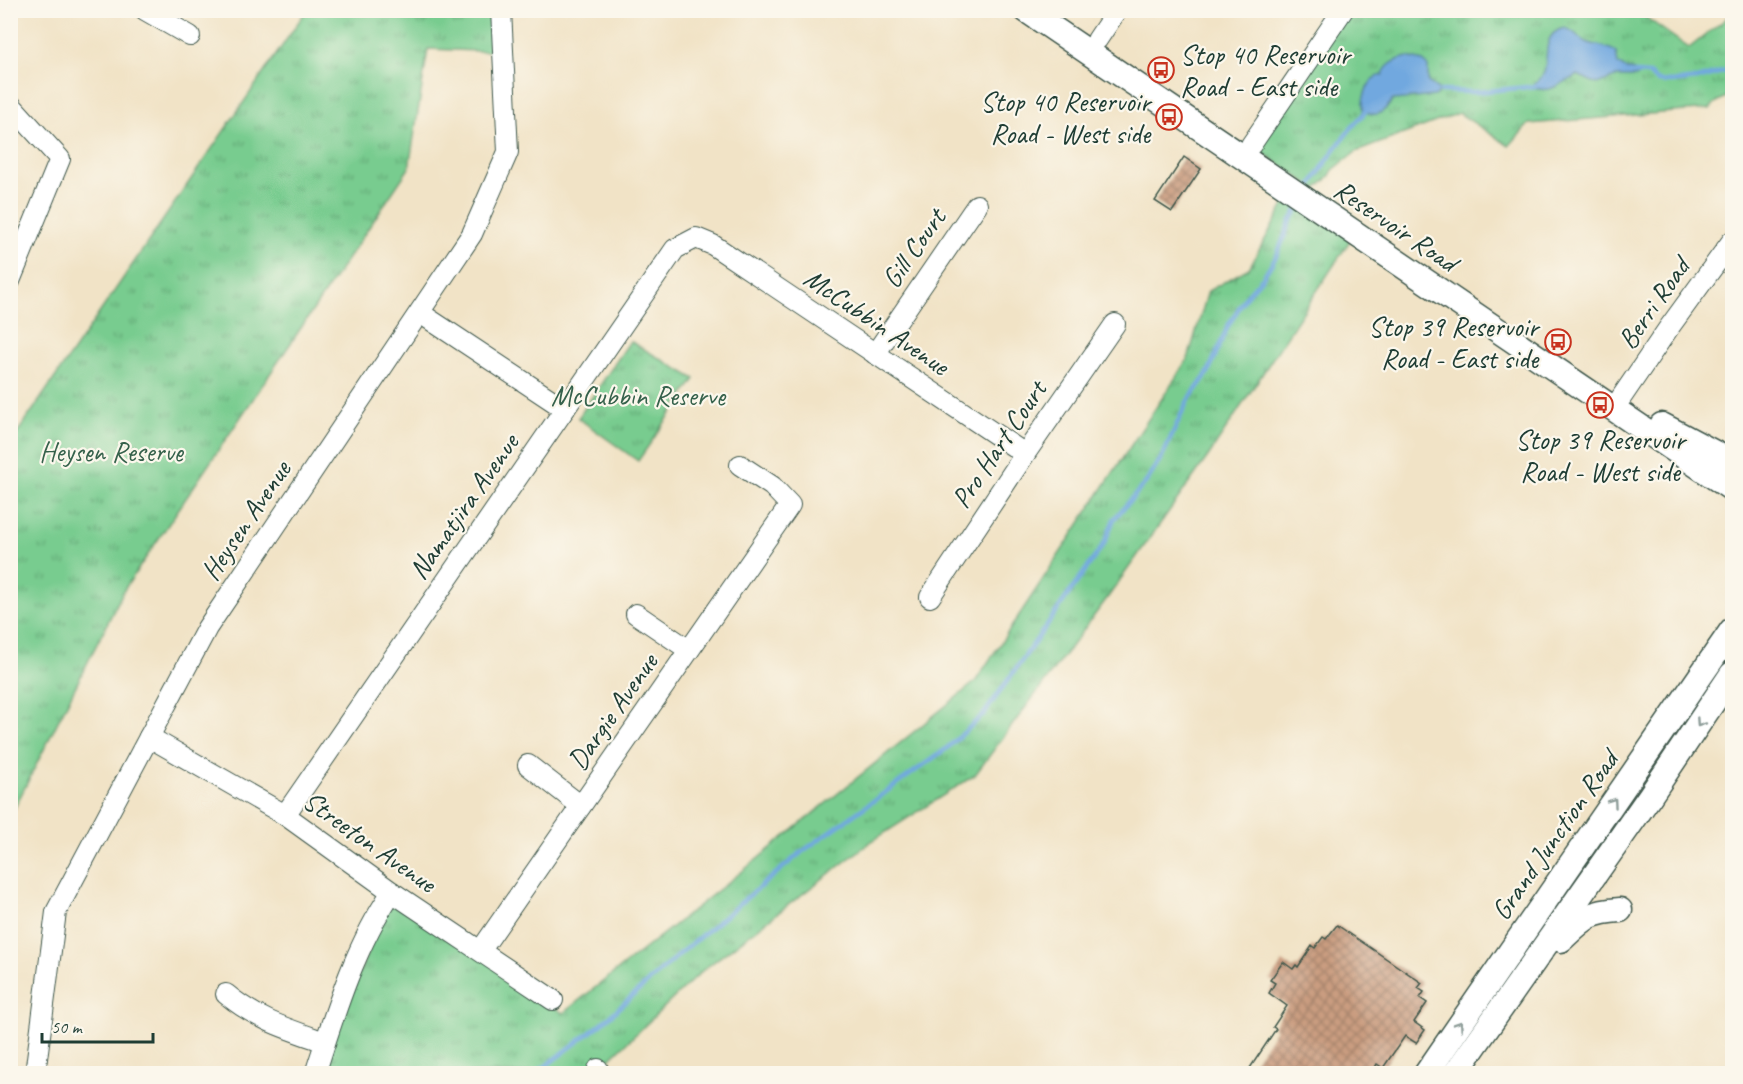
<svg xmlns="http://www.w3.org/2000/svg" width="1743" height="1084" font-family="Caveat,sans-serif">
<style>
.grass{fill:url(#grass-tufts);stroke:#4c8462;stroke-width:1.5}
.water{fill:#71a8df;stroke:#48728a;stroke-width:1.5}
.lines{fill:none;stroke-linecap:round;stroke-linejoin:round}
.stream{stroke:#71a8df;stroke-width:4.5}
.building{fill:url(#building-cross-hatch)}
.minor-casing{stroke:#3e564a;stroke-width:22}
.major-casing{stroke:#3e564a;stroke-width:27}
.minor{stroke:#fff;stroke-width:20}
.major{stroke:#fff;stroke-width:24}
.oneway{stroke:#8f9e9a}
.labels{text-anchor:middle;stroke-width:4.5;stroke-linejoin:round;paint-order:stroke}
.poi-label{font-size:28px;fill:#1f3d34;stroke:#fbf7ec;text-anchor:end}
.street-label{font-size:28px;fill:#1f3d34;stroke:#fbf7ec}
.park-label{font-size:28px;fill:#35614b;stroke:#fbf7ec}
</style>
<defs>
<pattern id="grass-tufts" width="24" height="20" patternUnits="userSpaceOnUse" patternTransform="scale(1.5)"><rect width="24" height="20" fill="#78cc8f"/><path d="M3 7l-1-3M5 7V3M7 7l1-3M15 17l-1-3M17 17v-4M19 17l1-3" fill="none" stroke="#62a776"/></pattern>
<pattern id="building-cross-hatch" width="8" height="8" patternUnits="userSpaceOnUse" patternTransform="scale(1.5)"><rect width="8" height="8" fill="#ca9d80"/><path d="M0 0l8 8M0 8l8-8" fill="none" stroke="#a3816a"/></pattern>
</defs>
<rect width="100%" height="100%" fill="#fbf7ec"/>
<filter id="ink" filterUnits="userSpaceOnUse"><feTurbulence type="fractalNoise" baseFrequency=".0167" numOctaves="2"/><feDisplacementMap in="SourceGraphic" scale="12" xChannelSelector="R" yChannelSelector="G"/><feConvolveMatrix kernelMatrix="1 2 1 2 8 2 1 2 1" color-interpolation-filters="sRGB"/></filter>
<filter id="wash" filterUnits="userSpaceOnUse"><feTurbulence type="fractalNoise" baseFrequency=".008" numOctaves="4" result="noise"/><feDisplacementMap in="SourceGraphic" scale="24" xChannelSelector="R" yChannelSelector="G"/><feGaussianBlur stdDeviation="1.35" result="paint"/><feColorMatrix in="noise" values="0 0 0 0 0 0 0 0 0 0 0 0 0 0 0 0 0 1.4 0 .05"/><feComposite in="paint" operator="in"/></filter>
<g filter="url(#wash)">
<rect width="100%" height="100%" fill="#f1e3c6"/>
<g class="grass">
<path d="M306,11H501L503,52L428,49L409,168L124,590L11,815V442Z"/>
<path d="M1343,11H1637L1689,48L1732,14V94L1715,103L1710,109L1529,124L1509,146L1459,113L1356,152L1333,170L1329,177L1316,189L1251,145Z"/>
<path d="M1292,191L1355,233L1209,455L1108,597L975,775L872,841L703,970L595,1073L318,1074L392,892L563,1013L745,869L975,682L1188,359L1208,291L1249,268Z"/>
<path d="M630,341L695,379L638,461L578,418Z"/>
</g>
<g class="water">
<path d="M1564,28C1577,31 1575,36 1584,41C1594,46 1606,45 1616,52L1618,64L1624,68L1640,73L1636,77H1615L1597,84L1578,75C1563,82 1550,95 1532,87C1537,82 1542,78 1544,72C1549,56 1541,34 1564,28Z"/>
<path d="M1407,57L1423,61L1428,65V82L1441,91L1435,96L1393,100C1383,113 1377,119 1363,110C1362,96 1368,77 1383,75C1385,65 1397,59 1407,57Z"/>
</g>
<g class="lines">
<g class="stream">
<path d="M1635,73L1649,74L1657,81L1671,82L1697,79L1732,69"/>
<path d="M1441,91L1476,92L1538,86"/>
<path d="M1308,191C1324,163 1344,135 1366,111"/>
<path d="M535,1074L600,1025L684,950L803,851L946,749L984,714L1104,544L1114,519L1147,481L1162,457L1187,402L1208,373L1228,326L1246,296L1263,277L1277,255L1290,222L1301,204"/>
</g>
</g>
<g id="blocks">
<g class="building">
<path d="M1184,157L1201,169L1172,212L1155,201Z"/>
<path d="M1337,925L1422,983L1418,988L1424,992L1420,998L1427,1003L1414,1022L1425,1030L1416,1043L1405,1036L1383,1068L1377,1064L1371,1074H1246L1276,1029L1273,1027L1287,1006L1269,993L1275,983L1270,980L1283,962L1293,969L1296,965L1298,967L1312,946L1315,948L1323,937L1326,939Z"/>
</g>
</g>
</g>
<g filter="url(#ink)">
<use href="#blocks" fill-opacity="0" stroke="#3e564a" stroke-width="1.5"/>
<g class="lines">
<g class="minor-casing">
<g id="minor">
<path d="M145,10L190,36"/>
<path d="M1097,40L1117,10"/>
<path d="M10,104L60,159L10,281"/>
<path d="M1251,145L1343,10"/>
<path d="M420,313L565,409"/>
<path d="M875,354L977,205"/>
<path d="M1621,398L1668,329L1732,241"/>
<path d="M930,597L1025,454L1115,324"/>
<path d="M636,614L689,650"/>
<path d="M149,737L285,815L392,892L553,1000"/>
<path d="M528,765L581,806"/>
<path d="M285,815L675,249L696,238L713,245L1025,454"/>
<path d="M481,950L790,505L772,486L740,465"/>
<path d="M226,994C257,1020 288,1029 325,1042"/>
<path d="M35,1074L56,912L207,628L472,234L508,152L501,10"/>
<path d="M315,1074C335,1012 355,946 392,892"/>
<path d="M596,1074L598,1069"/>
</g>
</g>
<g class="major-casing">
<g id="major">
<path d="M1026,10L1732,489"/>
<path d="M1662,425L1732,462"/>
<path d="M1561,940C1584,919 1587,912 1620,910"/>
<path d="M1426,1074L1732,630"/>
<path d="M1455,1074L1650,796L1732,674"/>
</g>
</g>
<use href="#minor" class="minor"/>
<use href="#major" class="major"/>
</g>
<defs><path id="oneway-chevron" d="M-2-3.5L2.5 0L-2 3.5" fill="none" stroke-width="1.6" stroke-linecap="round" stroke-linejoin="round" transform="scale(1.5)"/></defs>
<g class="oneway">
<use href="#oneway-chevron" transform="translate(1700 723) rotate(124)"/>
<use href="#oneway-chevron" transform="translate(1613 802) rotate(-55)"/>
<use href="#oneway-chevron" transform="translate(1459 1025) rotate(-56)"/>
</g>
</g>
<defs>
<g id="bus-ring" transform="scale(1.35)"><circle r="9.5" fill="#fbf7ec" stroke="#c8321e" stroke-width="1.5"/><path d="M-5-6H5V4H4V6H2V4H-2V6H-4V4H-5ZM-3.5-4V0h7V-4ZM-3.5 1.2v1.5H-2V1.2ZM2 1.2v1.5H3.5V1.2Z" fill="#c8321e"/></g>
</defs>
<g fill-rule="evenodd">
<use href="#bus-ring" x="1161" y="70"/>
<use href="#bus-ring" x="1169" y="117"/>
<use href="#bus-ring" x="1558" y="342"/>
<use href="#bus-ring" x="1600" y="405"/>
</g>
<g class="labels">
<g class="poi-label">
<text x="1180" y="64" text-anchor="start">Stop 40 Reservoir<tspan x="1180" dy="32">Road - East side</tspan></text>
<text x="1150" y="111">Stop 40 Reservoir<tspan x="1150" dy="32">Road - West side</tspan></text>
<text x="1538" y="336">Stop 39 Reservoir<tspan x="1538" dy="32">Road - East side</tspan></text>
<text x="1600" y="449" text-anchor="middle">Stop 39 Reservoir<tspan x="1600" dy="32">Road - West side</tspan></text>
</g>
<g class="street-label">
<text transform="translate(1396 225) rotate(34)" y="10">Reservoir Road</text>
<text transform="translate(913 248) rotate(-55)" y="10">Gill Court</text>
<text transform="translate(1653 303) rotate(-55)" y="10">Berri Road</text>
<text transform="translate(877 321) rotate(34)" y="10">McCubbin Avenue</text>
<text transform="translate(998 444) rotate(-56)" y="10">Pro Hart Court</text>
<text transform="translate(463 506) rotate(-55)" y="10">Namatjira Avenue</text>
<text transform="translate(245 520) rotate(-56)" y="10">Heysen Avenue</text>
<text transform="translate(612 711) rotate(-55)" y="10">Dargie Avenue</text>
<text transform="translate(1554 835) rotate(-55)" y="10">Grand Junction Road</text>
<text transform="translate(370 841) rotate(35)" y="10">Streeton Avenue</text>
</g>
<g class="park-label">
<text x="638" y="405">McCubbin Reserve</text>
<text x="111" y="461">Heysen Reserve</text>
</g>
</g>
<rect width="1743" height="1084" fill="none" stroke="#fbf7ec" stroke-width="36"/>
<path d="M42 1033v9h111v-9" fill="none" stroke="#1f3d34" stroke-width="3"/>
<text x="51" y="1033" font-size="18" fill="#1f3d34" stroke="#fbf7ec" stroke-width="4.5" paint-order="stroke">50 m</text>
</svg>
